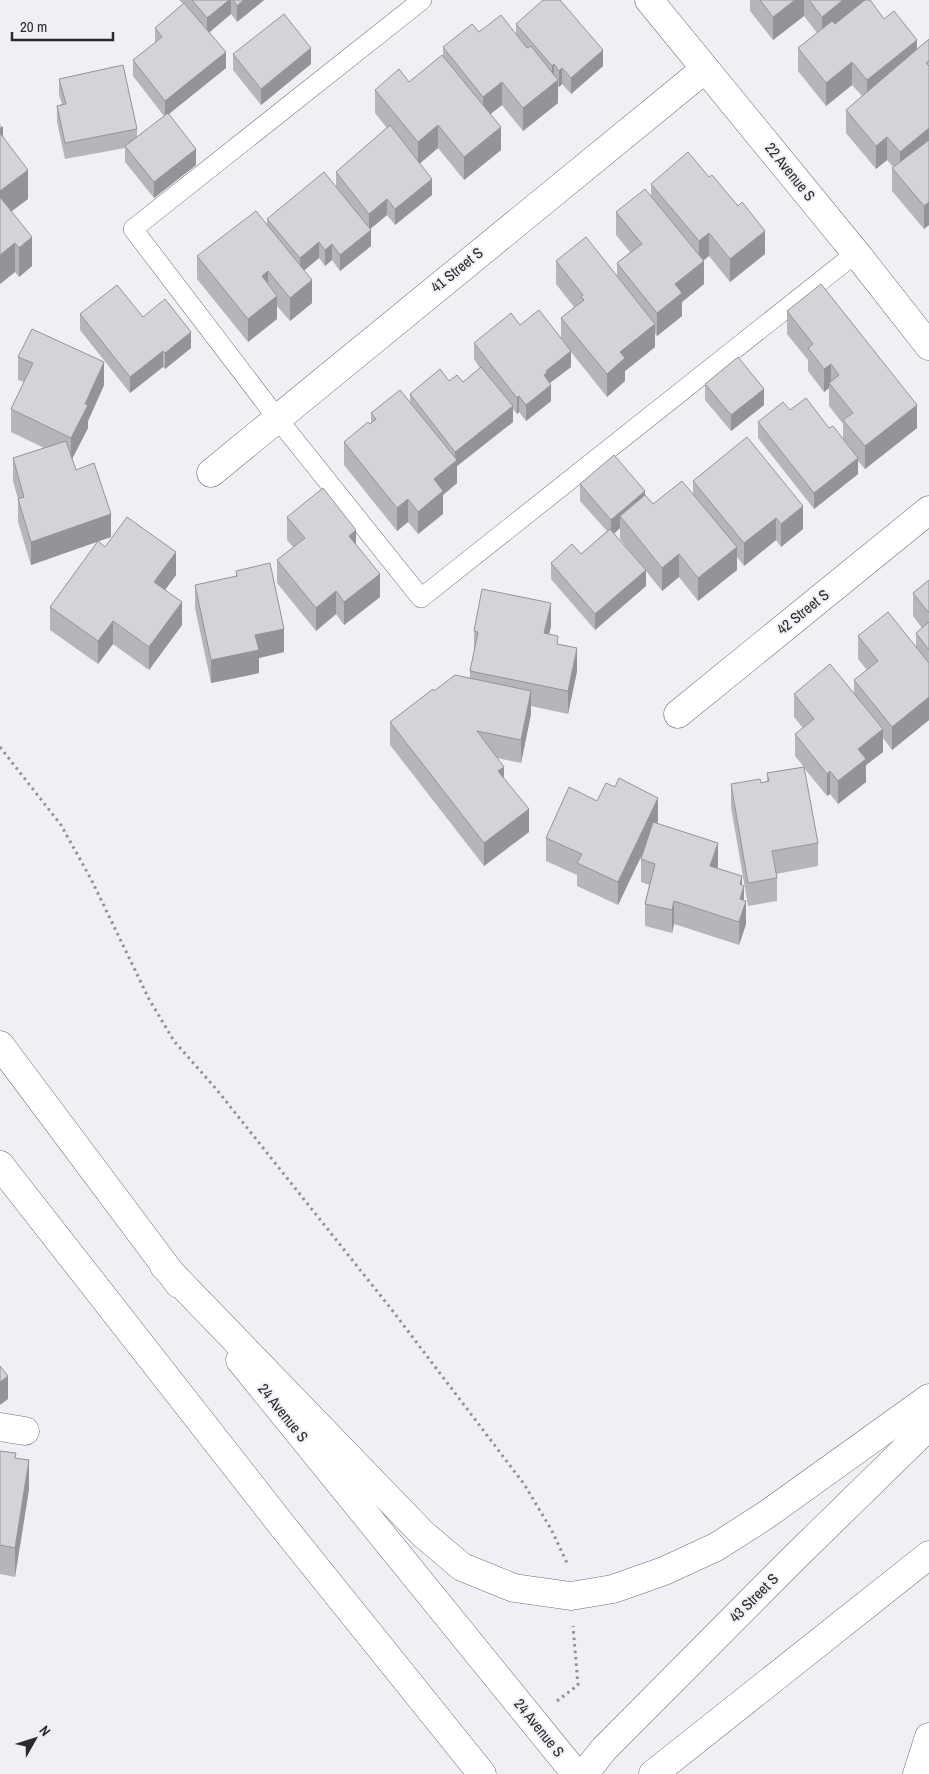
<svg xmlns="http://www.w3.org/2000/svg" width="929" height="1774" font-family="'Archivo Narrow',sans-serif">
<style>
.lines{fill:none;stroke-linecap:round;stroke-linejoin:round}
.lane-casing{stroke:#6f7075;stroke-width:20}
.street-casing{stroke:#6f7075;stroke-width:29}
.primary-casing{stroke:#6f7075;stroke-width:29}
.highway-casing{stroke:#6f7075;stroke-width:29}
.path{stroke:#919195;stroke-width:3;stroke-dasharray:2.5 4;stroke-linecap:butt}
.lane{stroke:#fff;stroke-width:19}
.street{stroke:#fff;stroke-width:28}
.primary{stroke:#fff;stroke-width:28}
.highway{stroke:#fff;stroke-width:28}
.wall{fill:#b5b6bb;fill-rule:evenodd}
.shaded-wall{fill:#949498}
.building{fill:#d3d4d9;stroke:#949498}
.labels{text-anchor:middle;stroke-width:4;stroke-linejoin:round;paint-order:stroke}
.street-label{font-size:15px;fill:#2b2b2d;stroke:#efeff5}
</style>
<rect width="100%" height="100%" fill="#efeff5"/>
<g class="lines">
<g class="lane-casing">
<path id="lane" d="M422,0L133,229L277,418L421,598L856,253"/>
</g>
<g class="street-casing">
<g id="street">
<path d="M649,0L856,253L929,346"/>
<path d="M211,473L705,69"/>
<path d="M678,714L929,510"/>
<path d="M0,1427L25,1431"/>
</g>
</g>
<g class="primary-casing">
<g id="primary">
<path d="M0,1045L179,1284"/>
<path d="M0,1165L281,1524L482,1774"/>
<path d="M240,1360L576,1774"/>
</g>
</g>
<g class="highway-casing">
<g id="highway">
<path d="M164,1266L423,1534L462,1567L514,1588L571,1596L613,1589L664,1571L716,1547L766,1515L929,1398"/>
<path d="M584,1774L604,1749L793,1559L929,1426"/>
<path d="M653,1774L929,1555"/>
<path d="M917,1774L929,1737"/>
</g>
</g>
<g class="path">
<path d="M0,747L61,825L91,879L149,999L174,1041L217,1090L392,1310L524,1484L551,1529L568,1565"/>
<path d="M557,1701L578,1685L573,1626"/>
</g>
<use href="#lane" class="lane"/>
<use href="#street" class="street"/>
<use href="#primary" class="primary"/>
<use href="#highway" class="highway"/>
</g>
<g class="wall">
<path d="M179,0H264L237,22L231,14L210,32L226,68L169,114L196,165L154,198L125,162V148L65,159L57,122V106L62,104L59,95V79L137,129V137L164,116L133,76V60L155,43V28L183,4Z"/>
<path d="M750,0H871V1L884,19L917,49L929,39V225L924,229L892,191V168H894L887,160L876,169L846,133V110L862,96L852,85L826,106L798,71V48L817,33L804,16L773,40L750,11Z"/>
<path d="M516,24L603,66L571,94L562,84L559,87L558,86V103L523,131L502,105L490,114L501,150L464,180L438,148L420,163L432,195L395,225L387,215L370,229L371,246L340,271L332,260L325,266L319,258L304,270L312,303L290,321L277,306V319L248,342L197,279V256L267,225V219L336,186V172L387,128L375,113V90L409,82L443,56V47L479,32L516,33Z"/>
<path d="M233,54L311,64L261,105L233,70Z"/>
<path d="M0,123L3,136L28,199L11,211L32,266L19,277L15,272L0,284Z"/>
<path d="M651,184L765,254L730,282L709,256L703,261L704,284L682,302V316L657,336L655,333V347L625,371V381L607,397L571,352V367L550,383L551,401L526,421L519,412L517,414L513,409V422L457,466V483L443,495V514L418,534L408,522L397,531L344,465V442L371,423V413L410,402V394L449,381L463,382L480,368L474,359V343L520,325L561,339V318L574,307L556,284V261L617,276V263L630,252L616,235V212L651,196Z"/>
<path d="M787,311L917,428L865,469L858,461V474L814,509L758,438V422L790,410L829,428L843,439V424L829,406V388L824,392L808,371V360L787,334Z"/>
<path d="M80,314L143,317L191,348L165,369L163,367L130,393L80,330Z"/>
<path d="M18,357L104,385L88,421V428L72,459L76,470L111,537L98,541L105,547L176,575L165,590L182,625L149,670L113,644L98,664L50,630V607L98,541L31,565L18,522V499L13,481V458L44,448L11,432V409L24,382L18,380Z"/>
<path d="M705,384L764,405L731,431L705,400Z"/>
<path d="M693,481L803,529L781,547L776,540L744,566L737,557V570L698,601L679,577L662,591L646,571V586L595,630L551,579V563L581,554L607,531L580,501V484L645,495L653,504L693,494ZM620,528V539L637,560L614,534Z"/>
<path d="M287,517L356,545L380,597L344,625L336,614L316,631L277,583V560L293,547L287,540Z"/>
<path d="M236,571L284,652L259,658V673L211,683L195,608V585L236,576Z"/>
<path d="M929,580V720L892,750L883,738V752L866,765V782L838,804L830,794L827,796L804,768L818,843V866L776,874L777,878V901L748,906L731,807V784L761,783L767,781V773L804,767L795,756V734L803,728L794,717V694L854,693V680L867,670L858,659V636L916,646V633L922,628L913,616V593Z"/>
<path d="M551,626L549,634L558,644L577,671L568,714L531,706V714L521,763L497,758L504,778L529,832L484,866L390,745V722L434,691L470,678V671L474,653V631Z"/>
<path d="M597,801L658,821L657,823L718,866L717,868L742,885L746,924L739,945L674,924L672,933L645,926V904L649,885L641,882V859L644,850L618,905L577,886V875L546,861V838Z"/>
<path d="M0,1451L16,1458L29,1489L15,1577L0,1574Z"/>
</g>
<g class="shaded-wall">
<path d="M229,0H231V14L207,34V18Z"/>
<path d="M244,0H264L237,22V6Z"/>
<path d="M795,0H804V16L773,40V17Z"/>
<path d="M843,0H871L822,40V17Z"/>
<path d="M917,40V63L867,103V80Z"/>
<path d="M311,48V64L261,105V89Z"/>
<path d="M603,50V66L571,94V78Z"/>
<path d="M226,52V68L165,117V101Z"/>
<path d="M852,62V85L826,106V83Z"/>
<path d="M554,64V80L552,82V66Z"/>
<path d="M562,68V84L559,87V71Z"/>
<path d="M558,80V103L523,131V108Z"/>
<path d="M502,82V105L483,120V97Z"/>
<path d="M438,125V148L418,165V142Z"/>
<path d="M3,126V155L0,157V128Z"/>
<path d="M501,127V150L464,180V157Z"/>
<path d="M929,128V151L900,175V152Z"/>
<path d="M887,137V160L876,169V146Z"/>
<path d="M196,149V165L154,198V182Z"/>
<path d="M28,170V199L0,220V191Z"/>
<path d="M432,179V195L395,225V209Z"/>
<path d="M387,199V215L369,230V214Z"/>
<path d="M929,202V225L924,229V206Z"/>
<path d="M371,230V246L340,271V255Z"/>
<path d="M765,231V254L730,282V259Z"/>
<path d="M709,233V256L699,264V241Z"/>
<path d="M32,237V266L19,277V248Z"/>
<path d="M319,242V258L300,274V258Z"/>
<path d="M15,243V272L0,284V255Z"/>
<path d="M332,244V260L325,266V250Z"/>
<path d="M704,261V284L682,302V316L657,336V313L675,284Z"/>
<path d="M268,271V294L262,276Z"/>
<path d="M312,280V303L290,321V298Z"/>
<path d="M277,296V319L248,342V319Z"/>
<path d="M655,324V347L625,371V381L607,397V374L620,352Z"/>
<path d="M191,332V348L165,369V353Z"/>
<path d="M163,351V367L130,393V377Z"/>
<path d="M571,351V367L547,385H551V401L526,421V405L544,375L546,371Z"/>
<path d="M104,362V385L88,421V428L71,461V438L85,404Z"/>
<path d="M831,364V385L829,383V388L824,392V369Z"/>
<path d="M764,389V405L731,431V415Z"/>
<path d="M519,396V412L517,414V398Z"/>
<path d="M917,405V428L865,469V446Z"/>
<path d="M513,406V422L457,466V483L443,495V514L418,534V512L434,479L455,462V452Z"/>
<path d="M858,458V474L814,509V493Z"/>
<path d="M645,491V507L620,516V528L611,536V520Z"/>
<path d="M408,499V522L397,531V508Z"/>
<path d="M803,506V529L781,547V524Z"/>
<path d="M111,514V537L31,565V542Z"/>
<path d="M776,518V540L744,566V543Z"/>
<path d="M356,530V553L349,536Z"/>
<path d="M737,547V570L698,601V578Z"/>
<path d="M176,552V575L154,605V582Z"/>
<path d="M679,554V577L662,591V568Z"/>
<path d="M646,570V586L595,630V614Z"/>
<path d="M380,574V597L344,625V602Z"/>
<path d="M336,591V614L316,631V608Z"/>
<path d="M182,602V625L149,670V647Z"/>
<path d="M551,603V626L544,656V633Z"/>
<path d="M113,621V644L98,664V641Z"/>
<path d="M284,629V652L259,658V673L211,683V660L255,635Z"/>
<path d="M577,648V671L568,714V691Z"/>
<path d="M531,691V714L521,763V740Z"/>
<path d="M929,697V720L892,750V727Z"/>
<path d="M883,729V752L866,765V782L838,804V781L858,749Z"/>
<path d="M504,767V790L498,771Z"/>
<path d="M830,771V794L827,796V774Z"/>
<path d="M658,798V821L618,905V882Z"/>
<path d="M529,809V832L484,866V843Z"/>
<path d="M718,843V866L710,889V866Z"/>
<path d="M742,876V892L744,886V906L746,901V924L739,945L740,884Z"/>
<path d="M674,901V924L672,933V910Z"/>
<path d="M8,1376V1399L0,1405V1382Z"/>
<path d="M29,1460V1489L15,1577V1548Z"/>
</g>
<g class="building">
<path d="M192,0H229L207,18Z"/>
<path d="M233,0H244L237,6Z"/>
<path d="M543,0H560L603,50L571,78L562,68L559,71L554,64L552,66L516,24Z"/>
<path d="M760,0H795L773,17Z"/>
<path d="M809,0H843L822,17Z"/>
<path d="M865,0H870L884,19L894,11L917,40L867,80L852,62L826,83L798,48L832,21L835,24Z"/>
<path d="M184,3L226,52L165,101L133,60L162,37L155,28Z"/>
<path d="M284,14L311,48L261,89L233,54Z"/>
<path d="M501,15L527,48L531,46L558,80L523,108L502,82L483,97L443,47L472,24L479,32Z"/>
<path d="M929,39V61L926,63L929,66V128L900,152L887,137L876,146L846,110Z"/>
<path d="M442,55L501,127L464,157L438,125L418,142L375,90L399,69L409,82Z"/>
<path d="M123,65L137,129L65,143L57,106L66,104L59,79Z"/>
<path d="M168,113L196,149L154,182L125,146Z"/>
<path d="M390,125L432,179L395,209L387,199L369,214L336,172Z"/>
<path d="M0,133L28,170L0,191Z"/>
<path d="M929,140V202L924,206L892,168Z"/>
<path d="M688,152L709,177L712,175L738,206L742,202L765,231L730,259L709,233L699,241L651,184Z"/>
<path d="M324,172L371,230L340,255L332,244L325,250L319,242L300,258L267,219Z"/>
<path d="M645,189L704,261L675,284L682,293L657,313L617,263L642,244L616,212Z"/>
<path d="M0,197L32,237L19,248L15,243L0,255Z"/>
<path d="M256,211L312,280L290,298L268,271L262,276L277,296L248,319L197,256Z"/>
<path d="M586,237L655,324L620,352L625,358L607,374L561,318L584,300L581,297L583,295L556,261Z"/>
<path d="M821,284L917,405L865,446L843,420L853,413L829,383L839,375L831,364L824,369L808,348L813,344L787,311Z"/>
<path d="M117,285L143,317L165,299L191,332L165,353L163,351L130,377L80,314Z"/>
<path d="M539,310L571,351L546,371L547,373L544,375L551,385L526,405L519,396L517,398L474,343L511,313L520,325Z"/>
<path d="M32,329L104,362L85,404L88,405L71,438L11,409L33,363L18,357Z"/>
<path d="M738,357L764,389L731,415L705,384Z"/>
<path d="M481,367L513,406L455,452L410,394L440,369L449,381L457,375L463,382Z"/>
<path d="M400,390L457,460L434,479L443,491L418,512L408,499L397,508L344,442L368,422L370,424L376,419L371,413Z"/>
<path d="M806,398L829,428L833,426L858,458L814,493L758,422L783,402L790,410Z"/>
<path d="M747,437L803,506L781,524L776,518L744,543L693,481Z"/>
<path d="M66,441L76,470L94,463L111,514L31,542L18,499L24,497L13,458Z"/>
<path d="M614,455L645,491L611,520L580,484Z"/>
<path d="M682,481L737,547L698,578L679,554L662,568L620,516L645,495L653,504Z"/>
<path d="M323,488L356,530L349,536L380,574L344,602L336,591L316,608L277,560L305,538L287,517Z"/>
<path d="M127,517L176,552L154,582L182,602L149,647L113,621L98,641L50,607L98,541L105,547Z"/>
<path d="M610,529L646,570L595,614L551,563L572,544L581,554Z"/>
<path d="M270,563L284,629L255,635L259,650L211,660L195,585L237,576L236,571Z"/>
<path d="M929,580V613L913,593Z"/>
<path d="M482,589L551,603L544,633L558,636L557,644L577,648L568,691L470,671L478,632L474,631Z"/>
<path d="M888,612L929,663V697L892,727L854,680L878,661L858,636Z"/>
<path d="M929,622V650L916,633Z"/>
<path d="M830,664L883,729L858,749L866,759L838,781L830,771L827,774L795,734L814,719L794,694Z"/>
<path d="M455,675L531,691L521,740L477,731L504,767L498,771L529,809L484,843L390,722L433,689L434,691Z"/>
<path d="M804,767L818,843L772,851L777,878L748,883L731,784L760,779L761,783L769,781L767,773Z"/>
<path d="M619,778L658,798L618,882L577,863L582,854L546,838L569,787L597,801L606,783L615,787Z"/>
<path d="M653,822L718,843L710,866L742,876L740,884L744,886L740,899L746,901L739,922L674,901L672,910L645,904L655,864L641,859Z"/>
<path d="M0,1366L8,1376L0,1382Z"/>
<path d="M0,1451L16,1453L15,1458L29,1460L15,1548L0,1545Z"/>
</g>
<g class="labels">
<g class="street-label">
<text transform="translate(790 172) rotate(51)" y="5">22 Avenue S</text>
<text transform="translate(457 270) rotate(-39)" y="5">41 Street S</text>
<text transform="translate(803 612) rotate(-39)" y="5">42 Street S</text>
<text transform="translate(283 1413) rotate(51)" y="5">24 Avenue S</text>
<text transform="translate(754 1598) rotate(-45)" y="5">43 Street S</text>
<text transform="translate(539 1728) rotate(51)" y="5">24 Avenue S</text>
</g>
</g>
<g transform="translate(35 1739) rotate(51)" stroke="#efeff5" stroke-width="4" paint-order="stroke">
<path d="M0-4L9 19L0 12L-9 19Z" fill="#2b2b2d"/>
<text y="-8" font-size="14" font-weight="bold" text-anchor="middle" fill="#2b2b2d">N</text>
</g>
<path d="M12 32v8h101v-8" fill="none" stroke="#2b2b2d" stroke-width="2.5"/>
<text x="20" y="32" font-size="15" fill="#2b2b2d" stroke="#efeff5" stroke-width="4" paint-order="stroke">20 m</text>
</svg>
